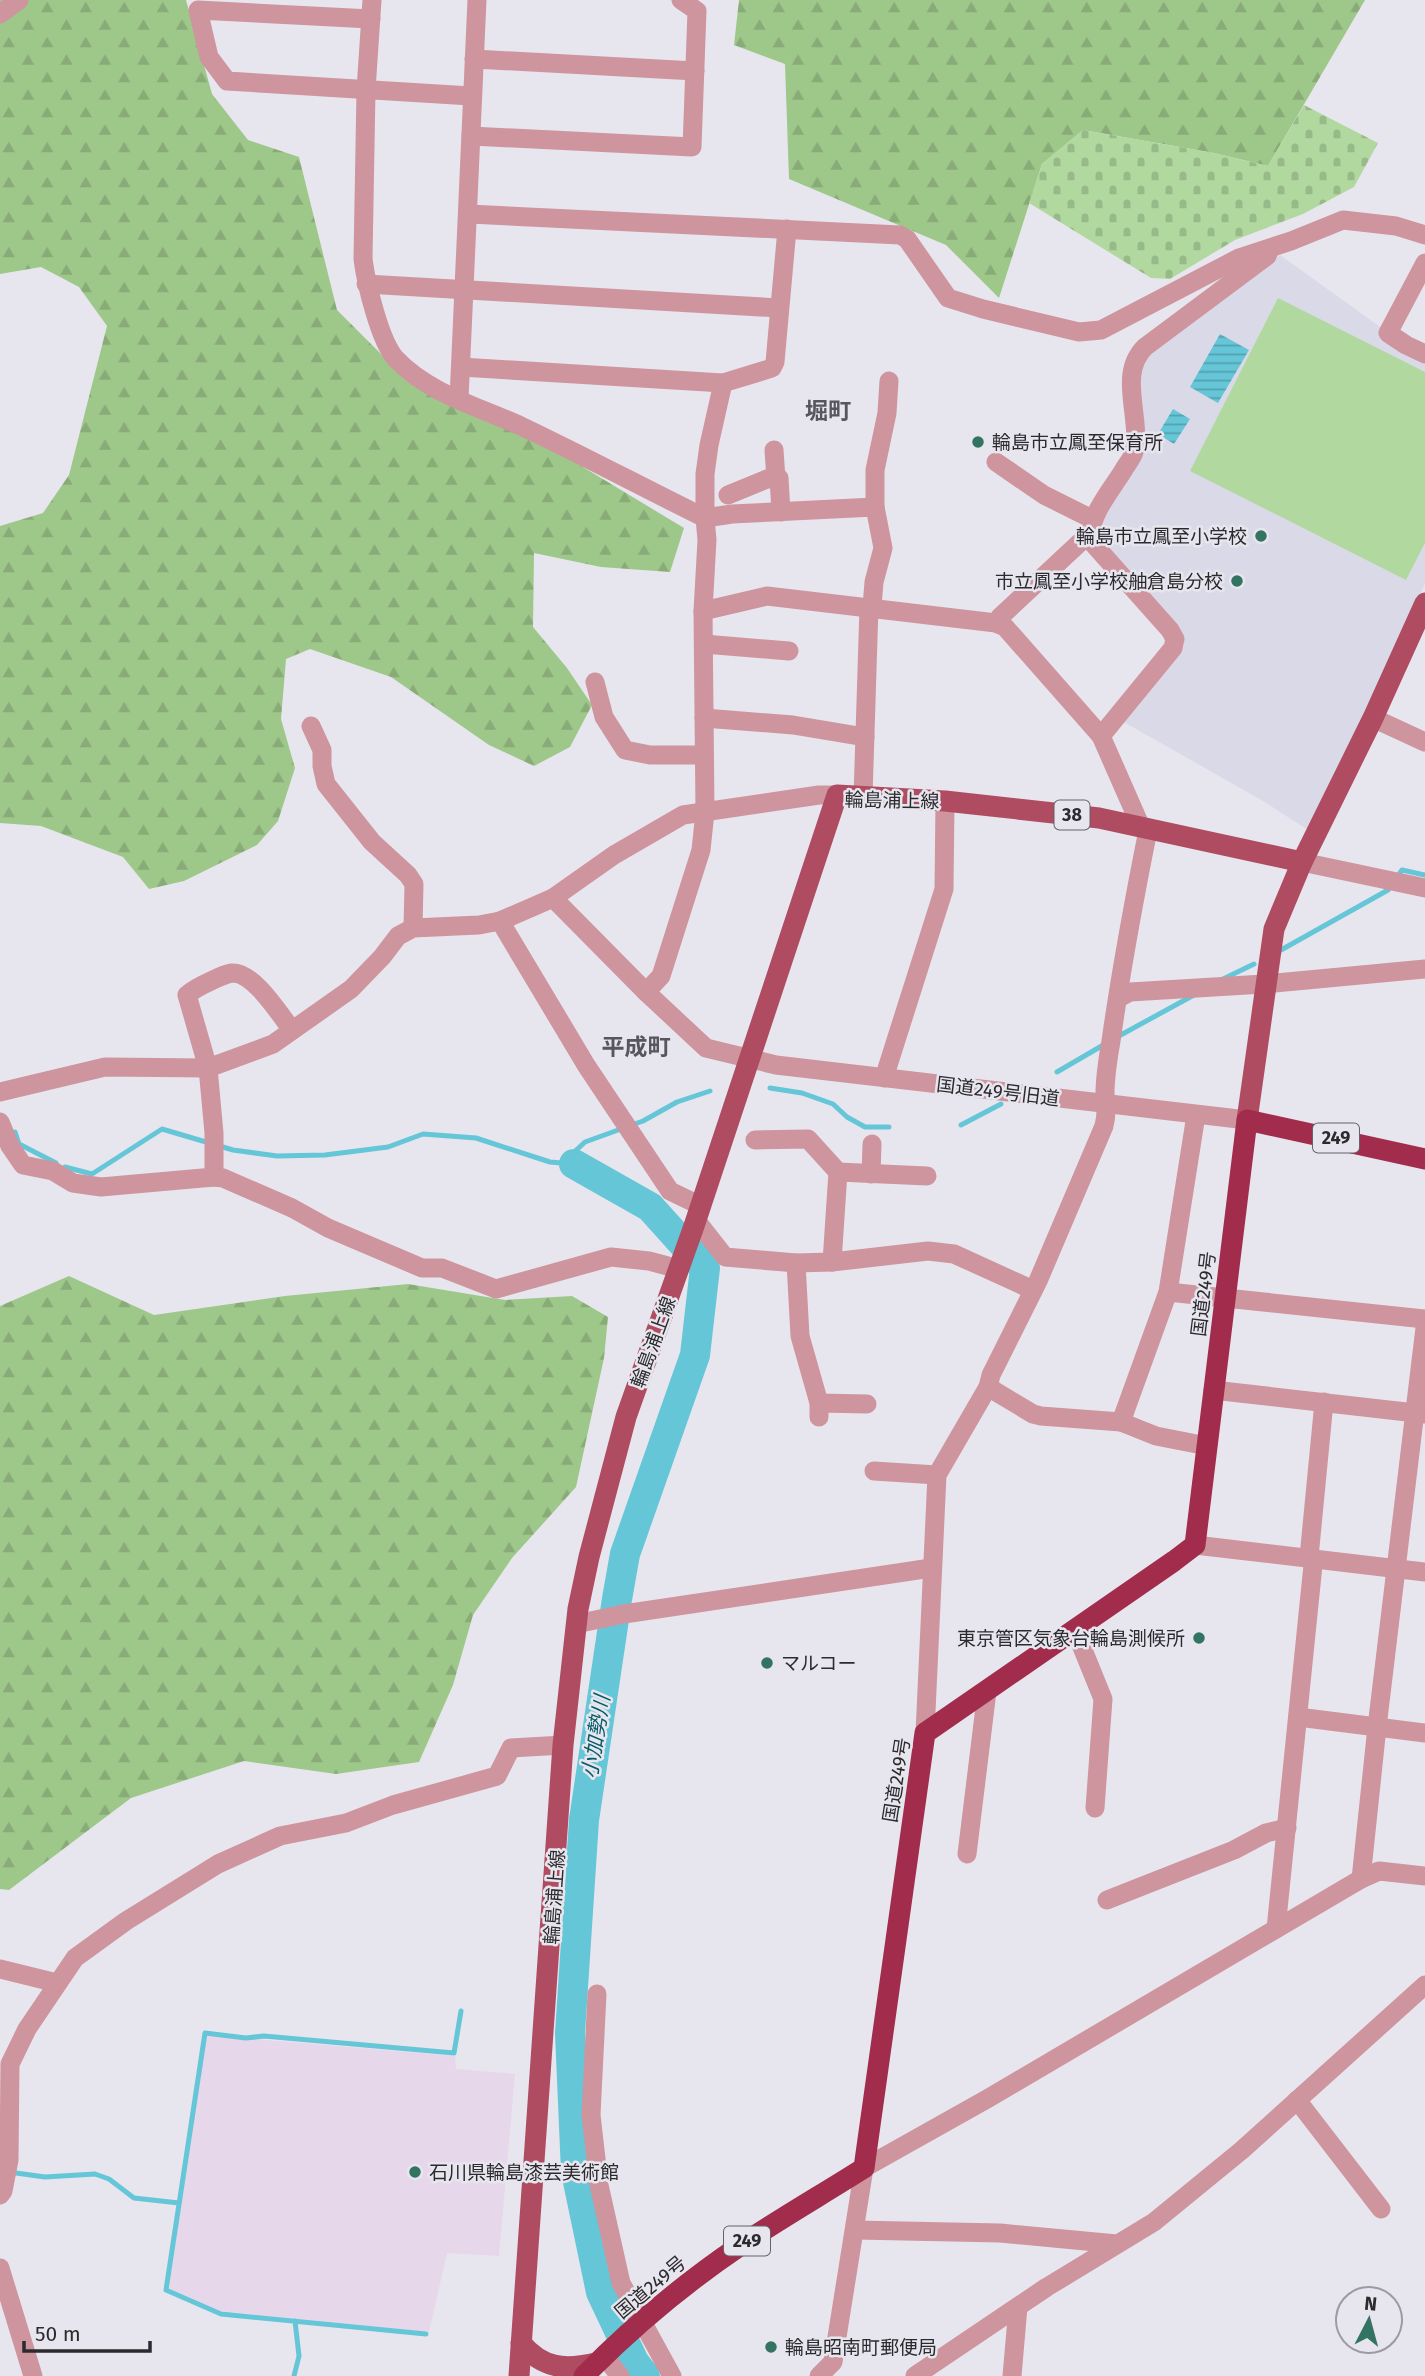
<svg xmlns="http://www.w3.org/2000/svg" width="1425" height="2376" font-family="'Fira Sans','Noto Sans JP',sans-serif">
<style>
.commercial{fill:#e7d7ea}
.built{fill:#dad9e8}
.forest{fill:url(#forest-firs)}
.cemetery{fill:url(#cemetery-stones)}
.garden{fill:#b1d99f}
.water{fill:url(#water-rules)}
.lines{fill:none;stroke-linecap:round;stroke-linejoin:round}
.stream{stroke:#65c6d7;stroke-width:5}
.river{stroke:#65c6d7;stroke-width:30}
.minor{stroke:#ce959e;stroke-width:19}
.major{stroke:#af4c61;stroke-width:21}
.highway{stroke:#a12c4c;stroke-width:21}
.poi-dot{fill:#337361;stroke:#e7e6ee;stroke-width:2.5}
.labels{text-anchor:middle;stroke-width:5;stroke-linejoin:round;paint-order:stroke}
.shield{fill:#e7e6ee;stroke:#636368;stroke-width:2}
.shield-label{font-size:18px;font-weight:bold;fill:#2b2b2e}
.poi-label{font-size:19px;fill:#2b2b2e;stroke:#e7e6ee;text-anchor:start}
.street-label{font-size:19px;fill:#2b2b2e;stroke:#e7e6ee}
.water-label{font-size:21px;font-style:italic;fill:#065d69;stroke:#e7e6ee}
.quarter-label{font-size:23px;font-weight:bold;fill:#56565c;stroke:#e7e6ee}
</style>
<defs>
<pattern id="forest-firs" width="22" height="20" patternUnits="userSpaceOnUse" patternTransform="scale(1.75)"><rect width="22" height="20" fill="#9ec78a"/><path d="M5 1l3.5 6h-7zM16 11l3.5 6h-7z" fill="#88ab77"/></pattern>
<pattern id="cemetery-stones" width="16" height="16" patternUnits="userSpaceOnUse" patternTransform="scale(1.75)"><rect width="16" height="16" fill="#b1d99f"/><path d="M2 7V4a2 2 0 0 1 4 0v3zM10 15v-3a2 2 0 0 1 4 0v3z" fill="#98ba89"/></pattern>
<pattern id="water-rules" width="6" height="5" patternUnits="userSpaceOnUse" patternTransform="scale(1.75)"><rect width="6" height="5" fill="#65c6d7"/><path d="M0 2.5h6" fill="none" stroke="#53a1af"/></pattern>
</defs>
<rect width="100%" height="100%" fill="#e7e6ee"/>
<path class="commercial" d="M206,2035L455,2056L456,2069L515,2074L499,2256L447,2253L429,2332L220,2311L169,2288Z"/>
<path class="built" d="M1280,255L1425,359V584L1308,830L1263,801L1122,721L1184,646V638L1097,543V528L1139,456L1137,373L1144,356Z"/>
<g class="forest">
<path d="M0,0H186L212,94L248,140L299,157L337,310L408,381L558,452L684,528L670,572L601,567L534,553L533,627L567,668L592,705L570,747L534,766L489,745L391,677L310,649L286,659L281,719L295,768L278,821L257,845L184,881L149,889L123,857L41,826L0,823V526L43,513L69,475L107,326L79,287L41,267L0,274Z"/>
<path d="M739,0H1365L1268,166L1214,153L1083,130L1042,164L999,298L946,245L789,179L785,64L734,45Z"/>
<path d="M69,1276L154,1315L285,1296L408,1284L505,1300L572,1296L608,1317L604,1358L576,1487L512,1558L473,1615L453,1685L419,1762L336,1774L244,1761L131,1798L9,1890L0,1889V1306Z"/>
</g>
<path class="cemetery" d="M1304,105L1378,143L1354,187L1303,214L1235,240L1170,279L1151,278L1029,203L1042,164L1083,130L1214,153L1268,166Z"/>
<path class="garden" d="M1278,298L1425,372V543L1406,580L1190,471Z"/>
<g class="water">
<path d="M1220,334L1249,350L1218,403L1190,387Z"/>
<path d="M1173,409L1190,419L1174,444L1158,434Z"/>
</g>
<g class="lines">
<g class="stream">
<path d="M1398,876L1402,870L1425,875"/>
<path d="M1281,950L1388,890L1390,887"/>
<path d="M1221,980L1254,964"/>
<path d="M1117,1037L1194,995"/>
<path d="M1057,1072L1105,1044"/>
<path d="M770,1088L802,1093L833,1104L847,1117L865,1127H889"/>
<path d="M961,1125L1001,1104"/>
<path d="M9,1134L15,1132L19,1144L56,1163"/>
<path d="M65,1167L92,1174L162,1129L233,1150L277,1156L325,1155L388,1147L423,1134L476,1138L550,1162L574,1164H571L572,1154L585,1142L643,1121L677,1102L710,1091"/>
<path d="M16,2173L45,2177L95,2174L109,2179L134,2198L179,2203"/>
<path d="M426,2334L221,2314L166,2290L205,2033L246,2038L264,2036L454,2053L461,2011"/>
<path d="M294,2376L299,2356L295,2321"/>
</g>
<path class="river" d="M574,1164L650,1207L705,1268L695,1355L625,1554L617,1599L584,1820L570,2033L576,2172L601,2292L634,2362L645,2376"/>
<g class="minor">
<path d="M372,0L366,90L363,259C366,283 380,342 396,359C429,394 480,407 523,427C584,456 644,488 705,518L707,540L703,611L705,812L701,850L661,976L646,992"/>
<path d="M0,14L19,0"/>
<path d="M371,19L198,10L209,57L227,81L471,96"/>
<path d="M474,59L695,71"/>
<path d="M471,136L692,147L697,11L681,0"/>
<path d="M469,214L900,235L907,239L948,298L983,309L1079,332L1101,330L1239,258L1291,241L1343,220L1396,226L1425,235"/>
<path d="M1425,263L1388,333L1406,345L1425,354"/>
<path d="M366,284L779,308"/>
<path d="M461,367L723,383L772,368L775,362L787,229"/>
<path d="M723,383L709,445L705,474V518L732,514L875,507"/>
<path d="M459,399L477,0"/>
<path d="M774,450L776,479"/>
<path d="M996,462L1044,495L1092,519"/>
<path d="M728,495L767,479L779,478L781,512"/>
<path d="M872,607L874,582L883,548L875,507V470L887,413L889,381"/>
<path d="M703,611L767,596L996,623L1005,627L1101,736L1141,827"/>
<path d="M996,623L1000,617L1090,533"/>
<path d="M704,644L789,651"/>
<path d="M595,682L604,717L625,750L650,755H703"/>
<path d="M704,718L793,725L865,737"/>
<path d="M1373,718L1425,742"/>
<path d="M311,726L322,750V766L326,784L372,842L408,875L414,884L413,928"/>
<path d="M1101,736L1173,648L1175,639L1170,630L1089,539C1092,512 1109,493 1123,471C1126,465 1132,459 1134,452C1142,418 1117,374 1145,347L1267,256L1269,251"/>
<path d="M863,797L869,607"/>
<path d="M1302,862L1425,888"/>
<path d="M553,898L646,992L706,1048L776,1065L1247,1120"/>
<path d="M500,921L586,1065L670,1191L701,1206"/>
<path d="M1119,998L1130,992L1264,984L1425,969"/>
<path d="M884,1078L944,889L945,801"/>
<path d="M0,1092L105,1067L208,1068L273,1044L351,989L382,957L398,936L413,928L479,925L500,921L553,898L614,855L683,815L819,795H837"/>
<path d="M0,1122L10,1146L23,1165L53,1171L73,1183L101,1187L214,1177L223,1178L292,1208L328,1228L422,1268H442L496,1289L611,1257L649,1261L679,1269"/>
<path d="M755,1140L808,1139L838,1172L927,1176"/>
<path d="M871,1174L872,1144"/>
<path d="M214,1177V1133L208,1068L187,995C194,989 202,985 211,981C217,978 225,974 232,973C254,972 280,1015 292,1030"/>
<path d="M696,1220L725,1257L796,1263L832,1262L928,1251L954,1254L1033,1290"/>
<path d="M832,1262L838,1172"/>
<path d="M796,1263L800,1336L819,1403V1417"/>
<path d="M1168,1292L1425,1319"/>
<path d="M988,1387L1033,1414L1041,1416L1121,1422L1156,1436L1207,1446"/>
<path d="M1213,1390L1425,1414"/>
<path d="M819,1403L867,1404"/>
<path d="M1121,1422L1168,1292L1196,1115"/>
<path d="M874,1471L937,1475"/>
<path d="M1195,1545L1425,1572"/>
<path d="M576,1624L624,1614L931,1568"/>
<path d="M1075,1630L1103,1699L1095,1808"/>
<path d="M1298,1717L1425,1733"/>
<path d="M925,1733L937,1475L988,1387L991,1375L1038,1281L1104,1126C1107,1114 1106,1106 1105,1094C1105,1077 1108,1058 1111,1041C1121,970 1134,900 1148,830"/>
<path d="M967,1854L987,1691"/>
<path d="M1361,1879L1377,1727L1425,1328"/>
<path d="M1107,1900L1234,1850L1266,1833L1287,1828"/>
<path d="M1276,1929L1313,1565L1309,1557L1324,1402"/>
<path d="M0,1969L57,1983"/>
<path d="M597,1994L591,2115L599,2185L621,2283L672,2376"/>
<path d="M1297,2100L1381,2209"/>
<path d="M0,2195L3,2191L9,2160L10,2064L27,2029L75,1958L126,1921L218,1864L280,1836L346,1823L393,1805L497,1776L511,1748L563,1745"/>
<path d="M855,2230L1000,2233L1117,2244"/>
<path d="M0,2268L33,2376"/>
<path d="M604,2356L620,2376"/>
<path d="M819,2376L833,2362L864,2168L987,2099L1361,1879L1379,1871L1425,1876"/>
<path d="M915,2376L1047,2287L1154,2222L1242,2150L1425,1985"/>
<path d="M1012,2376L1018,2307"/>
</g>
<g class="major">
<path d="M1247,1120L1274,929L1302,862L1373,718L1425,603"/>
<path d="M521,2343C543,2369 565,2370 596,2363"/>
<path d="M519,2376L563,1745L578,1609L589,1557L626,1417L694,1226L837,795L945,801L1099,818L1302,862"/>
</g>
<path class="highway" d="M584,2376C631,2328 685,2283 741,2245C781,2218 823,2194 864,2168L925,1733L1174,1561L1195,1545L1247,1120L1425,1159"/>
</g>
<g class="poi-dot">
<circle cx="978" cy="442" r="7"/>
<circle cx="1261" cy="536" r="7"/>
<circle cx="1237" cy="581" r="7"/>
<circle cx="1199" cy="1638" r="7"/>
<circle cx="767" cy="1663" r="7"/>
<circle cx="415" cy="2172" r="7"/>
<circle cx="771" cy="2347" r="7"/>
</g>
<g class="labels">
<g class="shield">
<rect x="1054.5" y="800.5" width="35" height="29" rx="5"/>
<rect x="1313" y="1123.5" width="46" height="29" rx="5"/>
<rect x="724" y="2226.5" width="46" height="29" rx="5"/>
</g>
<g class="shield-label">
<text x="1072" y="821">38</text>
<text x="1336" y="1144">249</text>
<text x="747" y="2247">249</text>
</g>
<g class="poi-label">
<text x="992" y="449">輪島市立鳳至保育所</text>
<text x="1247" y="543" text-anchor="end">輪島市立鳳至小学校</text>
<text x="1223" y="588" text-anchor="end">市立鳳至小学校舳倉島分校</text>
<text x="1185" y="1645" text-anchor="end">東京管区気象台輪島測候所</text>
<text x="781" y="1670">マルコー</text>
<text x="429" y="2179">石川県輪島漆芸美術館</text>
<text x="785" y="2354">輪島昭南町郵便局</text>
</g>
<g class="street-label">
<text transform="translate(892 800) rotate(1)" y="7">輪島浦上線</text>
<text transform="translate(998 1091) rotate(7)" y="7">国道249号旧道</text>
<text transform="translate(1203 1294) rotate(-83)" y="7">国道249号</text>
<text transform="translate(653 1342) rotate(-70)" y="7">輪島浦上線</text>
<text transform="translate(896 1780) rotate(-81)" y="7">国道249号</text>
<text transform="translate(554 1897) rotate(-86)" y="7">輪島浦上線</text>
<text transform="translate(650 2287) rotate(-40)" y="7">国道249号</text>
</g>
<g class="water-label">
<text transform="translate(596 1737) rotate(-81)" y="7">小加勢川</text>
</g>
<g class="quarter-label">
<text x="828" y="419">堀町</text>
<text x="636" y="1055">平成町</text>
</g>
</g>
<g transform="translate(1369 2320) rotate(6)"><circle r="33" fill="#e7e6ee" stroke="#9c9ba1" stroke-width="2"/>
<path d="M0-5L12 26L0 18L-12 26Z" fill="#337361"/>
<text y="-10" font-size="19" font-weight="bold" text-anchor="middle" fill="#2b2b2e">N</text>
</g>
<path d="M24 2341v10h126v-10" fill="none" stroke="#2b2b2e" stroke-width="3.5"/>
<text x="35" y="2341" font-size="21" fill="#2b2b2e" stroke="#e7e6ee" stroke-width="5" paint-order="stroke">50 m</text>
</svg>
